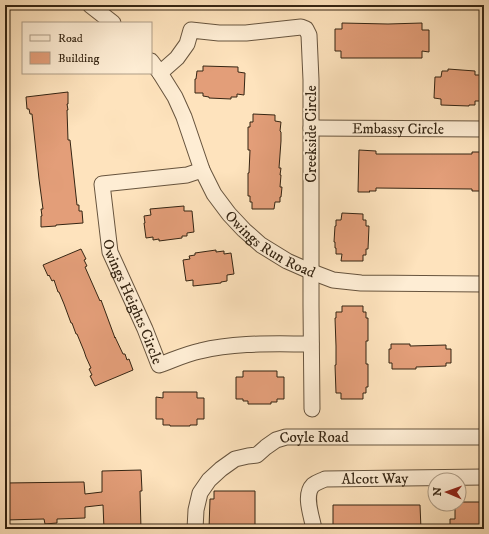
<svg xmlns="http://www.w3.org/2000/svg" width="489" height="534" font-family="'IM FELL DW Pica',serif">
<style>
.building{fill:#e39e79;stroke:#352513}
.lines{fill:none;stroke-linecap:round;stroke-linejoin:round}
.minor-casing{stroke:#67543e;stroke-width:17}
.minor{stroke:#feedd4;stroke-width:15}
.labels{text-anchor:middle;stroke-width:3.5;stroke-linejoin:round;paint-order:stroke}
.street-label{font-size:15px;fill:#352513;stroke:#feedd4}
</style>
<rect width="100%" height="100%" fill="#fee3bd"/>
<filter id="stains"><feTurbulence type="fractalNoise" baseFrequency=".005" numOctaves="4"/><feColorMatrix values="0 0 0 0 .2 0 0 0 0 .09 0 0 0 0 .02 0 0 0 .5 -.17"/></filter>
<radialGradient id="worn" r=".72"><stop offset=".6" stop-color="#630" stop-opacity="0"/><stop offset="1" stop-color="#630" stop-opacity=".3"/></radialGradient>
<g class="building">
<path d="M342,23L388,24L422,23V30H429V52L422,51V58H341V51H335V29H342Z"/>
<path d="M203,66L238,67V72L245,73L244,95L237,94V97H231V99L209,98V97L203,96V93H195V79H196L197,71H203Z"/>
<path d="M448,69L475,71V75H484V101H475V105H469V106L441,105V99L434,98L435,77H441L442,71H448Z"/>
<path d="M68,92V104H67L68,110H67L68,140H70L77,205H79V211H82L83,223L56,225V226L41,227V216H42L41,209H43L39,179L32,114H30L29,109H27L26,97Z"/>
<path d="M253,114L275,115V121L281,122L280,131L281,132V141L279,168H281L280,175H281L280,187H282L281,197H280V202H275L274,209H252V202H250V196H248V173H249L250,150H248V127H250V122H253Z"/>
<path d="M359,150L376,151V154H472V152H484V191H472V189L376,188V191H369L370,192H358Z"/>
<path d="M184,206V211H192L194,232L187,233V236H182V238L159,241V239L153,240V237L146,238L144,223H145L144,216L151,215L150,209Z"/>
<path d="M342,213L363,214V220H366V226H369L368,249H366V255H363V261H341L342,254H336V248H335V242H334L335,226H336V220H341Z"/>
<path d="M81,249L86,259L84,260L87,266L85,267L100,301L101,300L115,338V337L123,354H125L127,360L129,359L133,370L95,386L90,376L92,375L89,369L91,368L86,357L84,351L77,334H76L72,323H71L64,304L59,292H58L54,280L52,281L49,275L48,276L43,265Z"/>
<path d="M216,250V252L224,251V254L231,253L234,274L227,275V281L221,282V283L193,286V280L186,281L183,260L190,259L189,256L195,255V253Z"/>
<path d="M342,306H363V312H366V318H368V341H366V364H368V387H366V393H363V399H341V393H336L335,365H336V346L335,318H336V312H342Z"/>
<path d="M391,344H410V346L446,345V349H451V363H446V366L416,367V369H392V363H389V349H391Z"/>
<path d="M243,371H277V377H284V399H277V402H271V404H248V401H243V399H236V377H243Z"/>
<path d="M163,392H197V398H204V419H197V425H190V426H170V425H163V419H156V397L163,398Z"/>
<path d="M141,470L142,491H140L141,529H104L103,505L85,507V518L57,519V523L45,524L44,519L5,520V483L84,482L85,494L102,492V471Z"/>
<path d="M214,491H255V529H209L210,499H214Z"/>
<path d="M459,502H484V529H450V519H455V504H459Z"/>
<path d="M333,505H420L421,529H333Z"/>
</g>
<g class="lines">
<g class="minor-casing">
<g id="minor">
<path d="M90,5L113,23"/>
<path id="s1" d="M151,61L160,73L175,97L184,117L202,170L214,194L229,214L244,230L261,245L287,261L312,272L333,280L361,283L484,284"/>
<path d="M160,73L177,58L187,44L191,30L219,33H246L301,27L306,29L309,35L311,80V306L312,409"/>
<path id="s2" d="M311,128L484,129"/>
<path id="s3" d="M202,170L187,175L102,184L110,252L145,329L159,365C173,360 186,354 200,351C236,342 274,344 311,344"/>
<path id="s4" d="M195,529L196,510L200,493L209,480L221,469L235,459L248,456L257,455L266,447L276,440L286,437H484"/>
<path id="s5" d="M314,529C312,517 303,495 313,485C317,482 321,481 325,479L484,477"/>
</g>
</g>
<use href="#minor" class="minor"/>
</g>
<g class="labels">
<g class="street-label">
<text dy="5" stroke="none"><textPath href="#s2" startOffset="87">Embassy Circle</textPath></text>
<text transform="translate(311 134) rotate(-90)" y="5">Creekside Circle</text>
<text dy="5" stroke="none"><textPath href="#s1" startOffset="225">Owings Run Road</textPath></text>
<text dy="5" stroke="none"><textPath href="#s3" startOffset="224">Owings Heights Circle</textPath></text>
<text dy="5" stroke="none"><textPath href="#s4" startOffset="171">Coyle Road</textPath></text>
<text dy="5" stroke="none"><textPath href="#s5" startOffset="109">Alcott Way</textPath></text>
</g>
</g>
<rect width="489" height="534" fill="none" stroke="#fee3bd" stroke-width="20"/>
<rect x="6" y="6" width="477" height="522" fill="none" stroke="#352513" stroke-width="2"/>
<rect x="10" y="10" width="469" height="514" fill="none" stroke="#352513"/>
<rect x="22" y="22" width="130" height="52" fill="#feedd4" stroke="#ae9d87"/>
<rect x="30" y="35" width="20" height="6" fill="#feedd4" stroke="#ae9d87"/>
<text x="58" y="42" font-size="12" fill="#352513">Road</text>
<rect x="30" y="52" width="20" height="12" fill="#e39e79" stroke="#ae9d87"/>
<text x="58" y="62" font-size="12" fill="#352513">Building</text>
<g transform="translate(447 492) rotate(272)"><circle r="19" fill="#feedd4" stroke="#ae9d87"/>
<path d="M0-3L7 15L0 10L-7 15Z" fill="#8f2418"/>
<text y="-6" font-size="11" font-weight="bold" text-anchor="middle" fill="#352513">N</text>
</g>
<rect width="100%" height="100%" filter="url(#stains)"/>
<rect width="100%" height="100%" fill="url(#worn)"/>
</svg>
